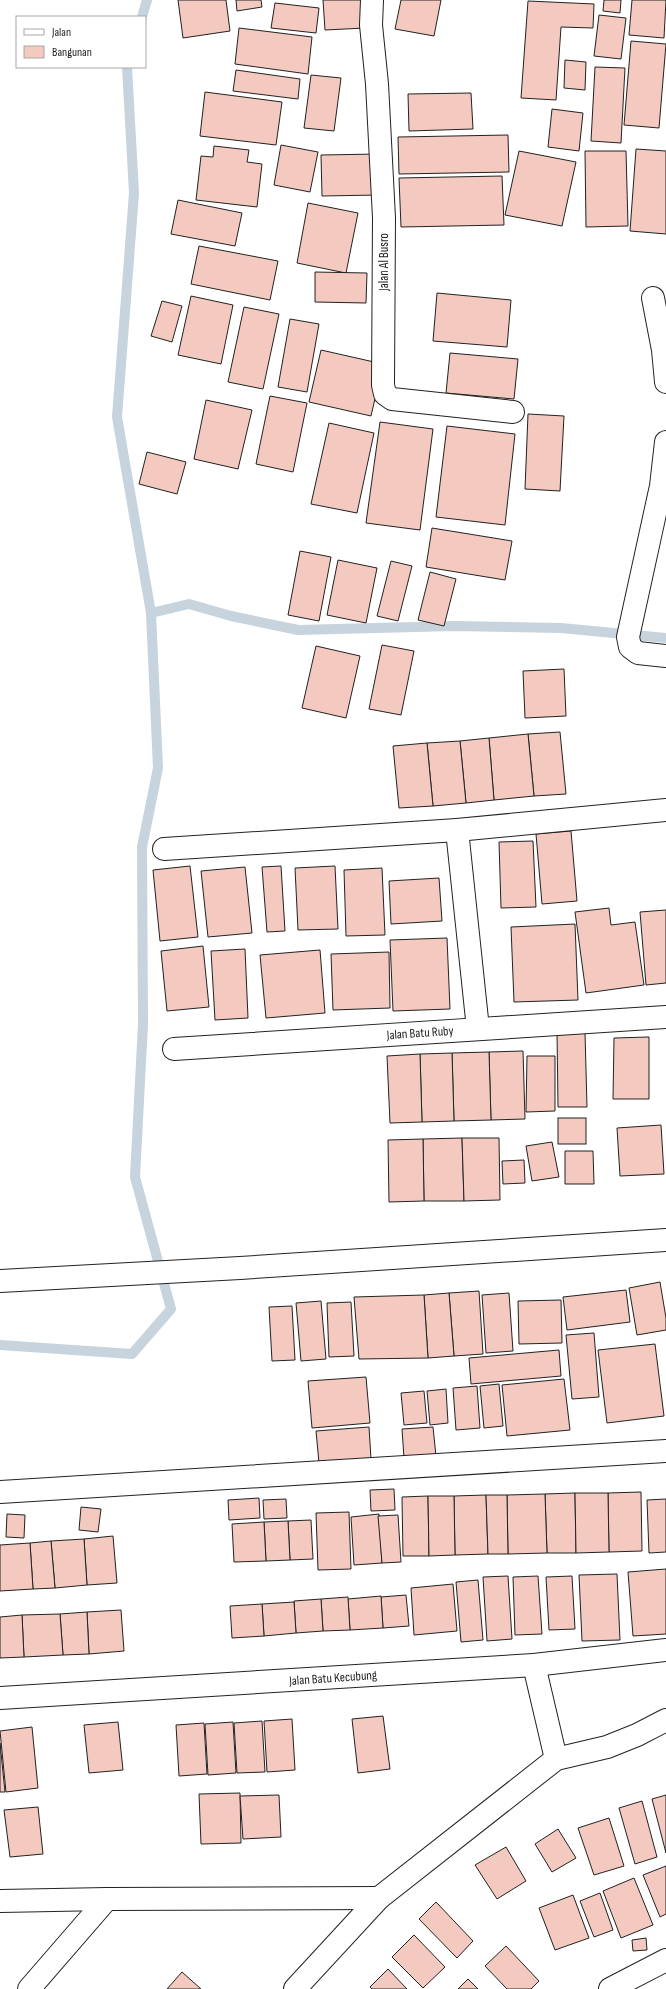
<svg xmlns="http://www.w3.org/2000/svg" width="666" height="1989" font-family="'Sofia Sans Condensed',sans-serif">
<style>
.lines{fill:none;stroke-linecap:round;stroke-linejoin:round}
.stream{stroke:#c7d3dd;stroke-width:10}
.building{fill:#f3c9c0;stroke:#222}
.street-casing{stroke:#222;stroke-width:24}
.street{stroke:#fff;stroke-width:22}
.labels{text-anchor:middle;stroke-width:3;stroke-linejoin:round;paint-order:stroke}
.street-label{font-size:13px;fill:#222;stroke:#fff}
</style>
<rect width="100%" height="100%" fill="#fff"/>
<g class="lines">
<g class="stream">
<path d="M142,17L147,0"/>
<path d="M127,67L134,193L117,417L151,613L189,604L231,616L298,630L454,626L561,628L666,638"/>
<path d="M0,1345L132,1354L171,1309L135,1177L143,1024L142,847L158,768L151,613"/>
</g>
</g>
<g class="building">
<path d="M178,0H226L230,31L183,38Z"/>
<path d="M236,0H261L262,7L237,11Z"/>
<path d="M323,0H363L365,28L325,30Z"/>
<path d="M401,0H441L434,36L395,29Z"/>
<path d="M604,0H621L620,13L603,11Z"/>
<path d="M632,0H666L664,38L629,35Z"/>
<path d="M528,1L594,4L593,28L561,27L556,100L521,98Z"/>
<path d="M275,3L319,8L316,33L271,28Z"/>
<path d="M599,15L626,18L621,59L594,56Z"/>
<path d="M239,28L312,37L308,74L235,64Z"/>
<path d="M631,41L666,44L659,128L624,125Z"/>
<path d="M565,60L586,62L585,90L564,88Z"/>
<path d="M595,67L625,68L621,143L591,141Z"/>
<path d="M236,70L300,79L298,99L233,91Z"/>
<path d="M311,75L341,78L334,131L304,128Z"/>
<path d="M205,92L282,102L276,145L200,136Z"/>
<path d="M471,93L473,129L409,131L408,94Z"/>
<path d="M552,109L583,113L579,151L548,147Z"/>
<path d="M508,135L509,172L399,174L398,137Z"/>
<path d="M281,145L318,152L310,192L274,185Z"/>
<path d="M214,146L249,150L247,162L262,164L257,207L196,200L201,156L213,157Z"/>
<path d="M636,149L666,151V234L630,231Z"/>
<path d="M519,151L576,162L562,226L505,215Z"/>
<path d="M585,151H626L628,226L586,227Z"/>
<path d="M378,154L379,195L322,196L321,155Z"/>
<path d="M502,176L504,225L401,227L399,178Z"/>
<path d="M178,200L242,213L235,246L171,234Z"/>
<path d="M308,203L358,213L346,273L297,263Z"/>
<path d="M199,246L278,261L270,300L191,284Z"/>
<path d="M315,272L367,273L366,303L315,302Z"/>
<path d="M437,293L511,300L507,347L433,341Z"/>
<path d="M191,296L233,305L221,364L178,355Z"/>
<path d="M162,301L182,306L172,342L151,336Z"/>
<path d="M244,307L279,314L263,389L228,382Z"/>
<path d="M290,319L319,324L307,392L278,387Z"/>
<path d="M321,350L383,364L371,416L309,402Z"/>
<path d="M450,353L518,359L514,399L446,393Z"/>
<path d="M270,396L307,403L293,472L256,464Z"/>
<path d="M206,400L252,410L238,469L194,459Z"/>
<path d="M528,414L564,416L560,491L525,489Z"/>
<path d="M380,422L433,429L420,530L366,523Z"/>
<path d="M329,423L374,433L357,513L311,504Z"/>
<path d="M447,426L515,434L505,525L436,517Z"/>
<path d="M147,452L186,462L177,494L139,484Z"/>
<path d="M432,528L512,541L505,580L426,567Z"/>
<path d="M300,551L331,557L319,621L288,615Z"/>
<path d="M338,560L377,568L366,623L327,615Z"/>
<path d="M391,561L412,566L398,621L377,616Z"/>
<path d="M430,572L456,579L444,626L418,620Z"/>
<path d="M382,645L414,651L401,715L369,709Z"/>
<path d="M316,646L360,656L346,718L302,708Z"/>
<path d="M564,669L566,716L525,718L523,671Z"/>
<path d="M560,732L566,794L534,796L528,734Z"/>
<path d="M528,734L534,796L494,800L489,738Z"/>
<path d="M489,738L494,800L466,803L460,741Z"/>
<path d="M460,741L466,803L433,806L427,743Z"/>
<path d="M427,743L433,806L399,808L393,746Z"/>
<path d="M571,831L577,901L542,904L536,834Z"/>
<path d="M533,841L536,907L501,908L499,842Z"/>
<path d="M190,866L198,937L160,941L153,870Z"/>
<path d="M281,866L285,931L267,932L262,867Z"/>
<path d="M335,866L338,929L298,930L295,868Z"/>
<path d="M245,867L252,933L208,937L201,871Z"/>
<path d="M382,868L385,935L346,936L344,870Z"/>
<path d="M439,878L442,921L391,924L389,881Z"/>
<path d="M609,908L611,925L635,922L644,985L586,993L575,912Z"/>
<path d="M666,910V983L646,985L640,912Z"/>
<path d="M575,924L578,1000L514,1002L511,927Z"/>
<path d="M447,938L450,1009L393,1011L390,940Z"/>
<path d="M203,946L209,1007L167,1011L161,951Z"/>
<path d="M245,949L248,1018L215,1020L211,951Z"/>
<path d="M320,950L325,1013L266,1018L260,955Z"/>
<path d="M389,952L390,1008L333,1010L331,954Z"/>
<path d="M557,1032H585L587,1107H558Z"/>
<path d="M649,1037V1099H613L614,1038Z"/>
<path d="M523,1051L525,1119L491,1120L489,1052Z"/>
<path d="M489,1052L491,1120L454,1121L452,1053Z"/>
<path d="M452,1053L454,1121L422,1122L420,1054Z"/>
<path d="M420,1054L422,1122L390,1123L387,1056Z"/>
<path d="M527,1056H555V1111L526,1112Z"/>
<rect x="558" y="1118" width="28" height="26"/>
<path d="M661,1125L664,1174L620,1176L617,1128Z"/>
<path d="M462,1138L464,1201H424L423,1139Z"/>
<path d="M462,1138H499L500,1200L464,1201Z"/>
<path d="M423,1139L424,1201L389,1202L388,1140Z"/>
<path d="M552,1142L559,1177L532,1181L526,1146Z"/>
<path d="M565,1151H593L594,1184H565Z"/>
<path d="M524,1160L525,1183L503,1184L502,1161Z"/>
<path d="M660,1282L666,1318V1330L637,1335L629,1288Z"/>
<path d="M626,1290L630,1322L567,1330L563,1297Z"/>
<path d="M479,1291L483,1354L454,1356L449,1293Z"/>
<path d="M449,1293L454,1356L428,1358L424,1295Z"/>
<path d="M509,1293L513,1351L486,1353L482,1295Z"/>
<path d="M424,1295L428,1358L359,1359L354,1297Z"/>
<path d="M561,1300L562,1343L519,1344L518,1301Z"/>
<path d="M321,1301L326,1359L301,1361L296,1303Z"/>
<path d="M351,1302L354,1356L329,1357L327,1303Z"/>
<path d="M292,1306L295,1360L272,1361L269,1307Z"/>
<path d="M594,1333L599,1397L572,1399L566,1335Z"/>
<path d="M655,1344L664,1416L607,1423L598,1350Z"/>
<path d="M559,1350L561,1376L471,1384L469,1358Z"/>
<path d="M366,1377L370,1423L312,1428L308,1381Z"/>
<path d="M564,1379L570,1430L507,1436L502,1385Z"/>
<path d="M499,1384L503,1426L484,1428L480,1386Z"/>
<path d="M477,1386L480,1428L456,1430L453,1388Z"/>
<path d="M446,1389L448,1423L430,1425L427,1391Z"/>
<path d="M424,1391L427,1423L404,1425L401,1393Z"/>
<path d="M369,1427L371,1459L319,1463L316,1431Z"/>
<path d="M433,1427L436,1456L404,1458L402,1429Z"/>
<path d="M394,1489L395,1510L371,1511L370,1490Z"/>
<path d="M641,1492L642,1551L609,1552L608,1493Z"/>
<path d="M575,1493L576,1553H547L545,1494Z"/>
<path d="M575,1493H608L609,1552L576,1553Z"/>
<path d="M545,1494L547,1553L508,1554L507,1495Z"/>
<path d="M486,1495L488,1554L455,1555L454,1496Z"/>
<path d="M486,1495H507L508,1554H488Z"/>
<path d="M428,1496L429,1556H403L402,1497Z"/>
<path d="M428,1496H454L455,1555L429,1556Z"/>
<path d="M259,1498L260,1518L229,1520L228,1500Z"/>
<path d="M286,1499L287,1518L264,1519L263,1500Z"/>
<path d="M666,1499V1552L649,1553L647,1500Z"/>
<path d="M81,1507L101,1509L98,1532L79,1530Z"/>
<path d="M349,1512L351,1569L318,1570L316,1513Z"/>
<path d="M7,1514L25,1515L24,1538L6,1537Z"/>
<path d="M379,1514L382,1563L354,1565L351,1517Z"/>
<path d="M398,1515L401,1562L382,1563L378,1516Z"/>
<path d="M311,1520L313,1559L290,1560L288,1521Z"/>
<path d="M288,1521L290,1560L266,1561L264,1522Z"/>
<path d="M264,1522L266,1561L234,1562L232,1524Z"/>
<path d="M113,1536L117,1583L87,1585L84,1539Z"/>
<path d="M84,1539L87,1585L55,1588L51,1541Z"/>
<path d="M51,1541L55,1588L33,1589L30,1543Z"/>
<path d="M30,1543L33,1589L0,1591V1545Z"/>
<path d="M666,1569V1634L633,1636L628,1572Z"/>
<path d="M617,1574L620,1640L582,1641L579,1575Z"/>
<path d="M508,1576L512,1639L487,1641L483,1577Z"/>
<path d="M538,1576L542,1634L515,1635L513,1577Z"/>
<path d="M572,1576L575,1629L549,1630L546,1577Z"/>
<path d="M478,1580L483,1640L461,1642L456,1582Z"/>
<path d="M453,1584L457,1631L414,1635L411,1588Z"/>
<path d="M406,1595L409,1626L383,1628L381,1597Z"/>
<path d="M381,1596L383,1628L350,1630L348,1599Z"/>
<path d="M348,1597L350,1630L323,1631L321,1599Z"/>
<path d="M321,1599L323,1631L296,1633L294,1601Z"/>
<path d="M294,1602L296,1633L264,1636L262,1604Z"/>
<path d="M262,1604L264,1636L232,1638L230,1606Z"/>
<path d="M121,1610L124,1651L89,1654L87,1612Z"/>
<path d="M87,1612L89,1654L63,1655L60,1614Z"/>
<path d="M60,1614L63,1655L24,1657L22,1615Z"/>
<path d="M22,1615L24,1657L0,1658V1617Z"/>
<path d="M383,1716L390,1769L358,1773L352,1719Z"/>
<path d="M292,1719L295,1770L267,1772L264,1721Z"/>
<path d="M262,1721L265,1772L237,1773L234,1723Z"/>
<path d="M118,1722L123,1770L89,1773L84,1725Z"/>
<path d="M233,1722L236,1773L208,1775L205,1724Z"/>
<path d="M204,1723L207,1774L179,1776L176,1725Z"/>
<path d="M32,1727L38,1788L6,1792L0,1731Z"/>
<path d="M0,1743L5,1792H0Z"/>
<path d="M240,1793L241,1843L201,1844L199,1794Z"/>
<path d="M279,1795L281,1837L243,1839L240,1796Z"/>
<path d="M666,1795V1853L652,1799Z"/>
<path d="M642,1801L657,1857L635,1864L619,1808Z"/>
<path d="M38,1807L43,1854L10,1857L4,1810Z"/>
<path d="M609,1818L624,1866L594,1875L578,1828Z"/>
<path d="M558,1829L576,1858L552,1872L535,1844Z"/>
<path d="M506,1847L526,1881L497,1899L475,1865Z"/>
<path d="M666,1866V1914L660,1917L643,1875Z"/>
<path d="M634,1878L653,1925L621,1938L603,1891Z"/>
<path d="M600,1893L613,1930L594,1937L580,1901Z"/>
<path d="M573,1895L589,1938L555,1950L539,1908Z"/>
<path d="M436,1902L473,1941L457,1958L419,1919Z"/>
<path d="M414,1935L445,1967L423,1988L392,1957Z"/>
<path d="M646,1938L647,1950L633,1951L632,1940Z"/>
<path d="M506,1946L539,1981L531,1989H507L485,1966Z"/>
<path d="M388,1969L407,1989H372L370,1987Z"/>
<path d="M182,1972L201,1989H167Z"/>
<path d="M468,1979L478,1989H458Z"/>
</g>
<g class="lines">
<g class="street-casing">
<g id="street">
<path d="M372,0L371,25L377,84L384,218L383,385L385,394L392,399L513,412"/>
<path d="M653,298L663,350L666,382"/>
<path d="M666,442L661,486L628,637L630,647L638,653L666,656"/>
<path d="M457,830L478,1029"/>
<path d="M164,849L457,830L666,810"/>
<path d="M174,1049L666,1017"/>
<path d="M0,1281L240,1268L666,1240"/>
<path d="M0,1492L666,1451"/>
<path d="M534,1665L556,1759"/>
<path d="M0,1698L534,1665L666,1650"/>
<path d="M0,1901L107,1899L379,1898"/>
<path d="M29,1989L107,1899"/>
<path d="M295,1989L379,1898L556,1759L607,1747L637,1735L666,1720"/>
<path d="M610,1989L666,1960"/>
</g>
</g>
<use href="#street" class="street"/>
</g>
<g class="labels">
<g class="street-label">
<text transform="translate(383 262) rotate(-90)" y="5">Jalan Al Busro</text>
<text transform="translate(420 1032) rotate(-4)" y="5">Jalan Batu Ruby</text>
<text transform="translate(333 1677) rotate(-4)" y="5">Jalan Batu Kecubung</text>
</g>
</g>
<rect x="16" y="16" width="130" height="52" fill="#ffffff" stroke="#a7a7a7"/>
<rect x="24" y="29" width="20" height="6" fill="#ffffff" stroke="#a7a7a7"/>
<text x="52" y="36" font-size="12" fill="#222222">Jalan</text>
<rect x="24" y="46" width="20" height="12" fill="#f3c9c0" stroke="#a7a7a7"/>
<text x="52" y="56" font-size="12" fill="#222222">Bangunan</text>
</svg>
